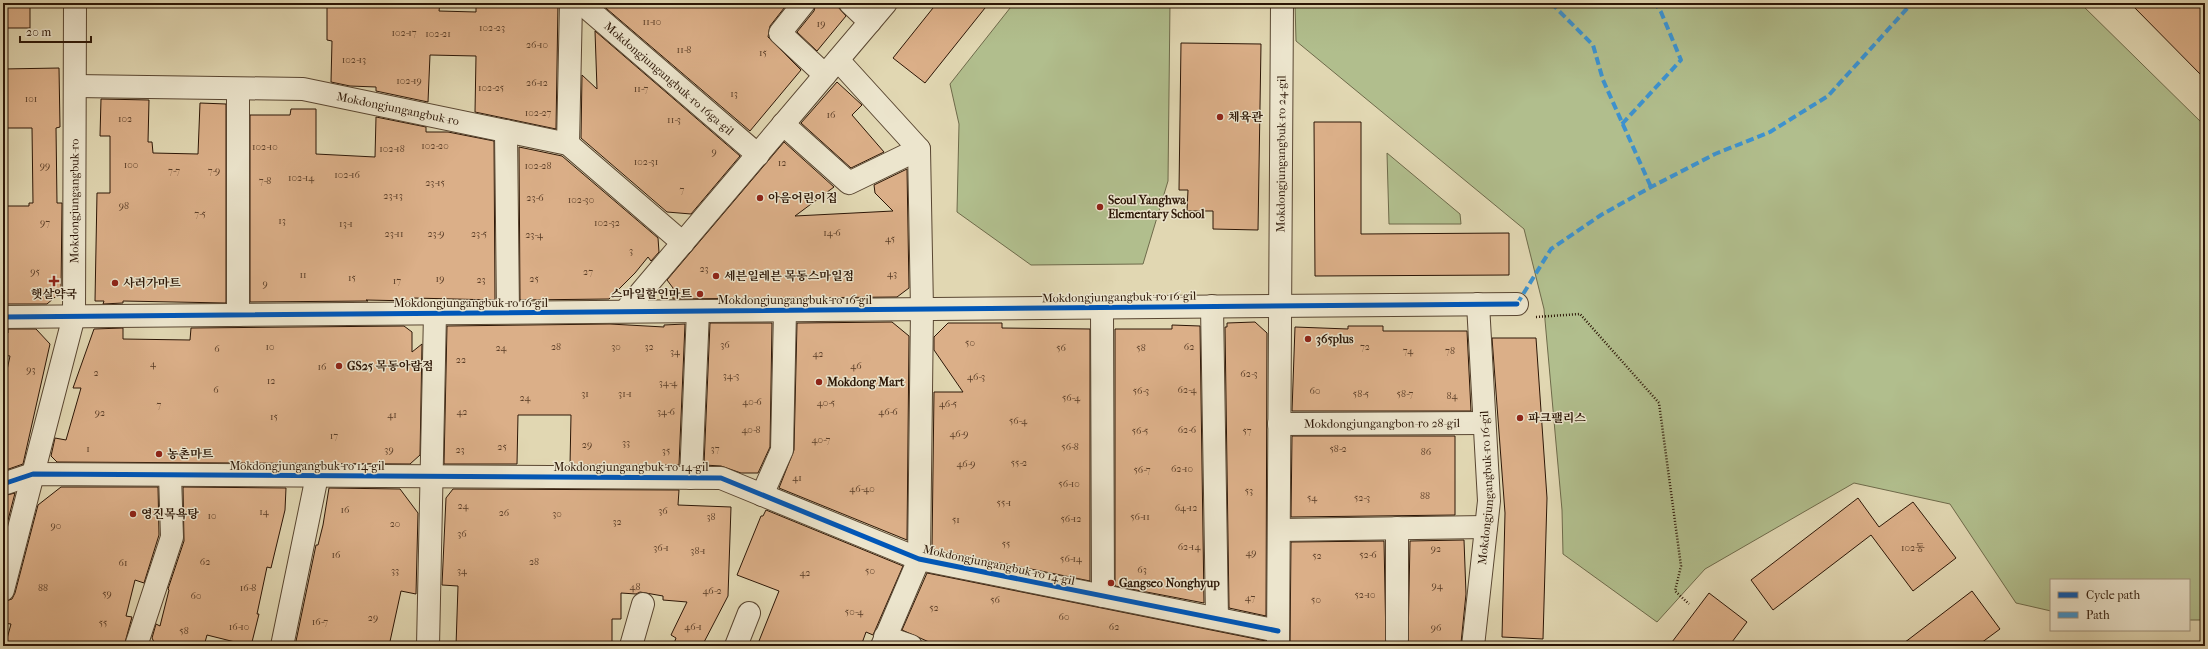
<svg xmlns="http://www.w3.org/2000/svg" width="2208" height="649" font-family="'IM FELL French Canon','Noto Serif KR',serif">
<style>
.green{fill:#b1be8d;stroke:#6e6a4a}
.building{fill:#dbaf88;stroke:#2c1606}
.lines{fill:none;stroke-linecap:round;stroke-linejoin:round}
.minor-casing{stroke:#594631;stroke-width:24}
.path{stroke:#2c1606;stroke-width:2.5;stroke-dasharray:1 2;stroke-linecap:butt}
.minor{stroke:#ece5cd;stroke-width:22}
.quiet{stroke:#3c93d1;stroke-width:4;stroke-dasharray:8 4;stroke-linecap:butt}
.cycleway-casing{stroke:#ece5cd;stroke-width:8}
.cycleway{stroke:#0057b8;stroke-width:5}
.poi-dot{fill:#8f2418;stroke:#ece5cd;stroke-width:1.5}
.labels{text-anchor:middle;stroke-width:3;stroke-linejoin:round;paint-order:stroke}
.number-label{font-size:10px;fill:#583c26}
.street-label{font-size:12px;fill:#2c1606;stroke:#ece5cd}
.poi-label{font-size:12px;font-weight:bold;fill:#2c1606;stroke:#ece5cd;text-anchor:start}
</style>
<rect width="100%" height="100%" fill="#e1d7b2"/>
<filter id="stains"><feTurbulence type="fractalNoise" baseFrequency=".005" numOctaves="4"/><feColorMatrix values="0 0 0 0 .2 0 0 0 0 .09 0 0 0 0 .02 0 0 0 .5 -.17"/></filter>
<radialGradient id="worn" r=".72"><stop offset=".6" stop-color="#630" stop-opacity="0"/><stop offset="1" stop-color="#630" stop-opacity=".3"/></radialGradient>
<g class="green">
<path d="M1014,3H1170L1168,181L1143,264L1031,265L957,212L959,124L950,84Z"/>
<path d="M1295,3H2080L2203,124L2205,123V620H2189V580H2051V611L2016,603L1950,504L1854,483L1705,569L1657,622L1563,554L1562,510L1544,309L1524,229L1296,41Z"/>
<path d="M1387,153L1460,214L1461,224H1389Z"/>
</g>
<g class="building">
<rect x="3" y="3" width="27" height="25"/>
<path d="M327,3H440L439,11L476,12V3H558L556,129L475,112L476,56L430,55L428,102L376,91V87L350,86L331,82L332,41L327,40Z"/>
<path d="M600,3H788L770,26L768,37L801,70L750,131Z"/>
<path d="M816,3H838V7L846,16L817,51L797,32L814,11Z"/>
<path d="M937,3H989L925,83L893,58Z"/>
<path d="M2130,3H2197L2205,12V79Z"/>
<path d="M595,31L740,156L691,214L667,212L581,138L582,75L597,89Z"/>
<path d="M1181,43L1261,44L1258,230L1213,229V211H1187L1188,190H1179Z"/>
<path d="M59,68L60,127L56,128L57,203H62L61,292L47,304H7V243H3V206H29V203H33L32,128H3V69Z"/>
<path d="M837,82L862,105L852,115L884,152L851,168L801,123Z"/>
<path d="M101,99L149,100L148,142H152L153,153L198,154L200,103L226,104V303L123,301V303L103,304L104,301H95L97,193H110V136H100Z"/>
<path d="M291,109H316V154L375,157L376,117L426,127V132H448L494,141L495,300L413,298V301L366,300L368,301L250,302V115H290Z"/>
<path d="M1314,122H1361V234L1509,233V275L1315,276Z"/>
<path d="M784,142L834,187L795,216L893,211L875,193L874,185L907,169L909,288L897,297L673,299V288L667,280Z"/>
<path d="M519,147L562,156L658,238L659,252L651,261L648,257L635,273L609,299L520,300Z"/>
<path d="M892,322L909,336L907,540L779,488L794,450L797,323Z"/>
<path d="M1255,322L1267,333L1266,616L1229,608L1225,327H1227V323Z"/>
<path d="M710,323H772L770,447L758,473H741L721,466L704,465Z"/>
<path d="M948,323H1002V328L1090,329V581L932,549L934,392H963L934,350V337Z"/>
<path d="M610,324L664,327V325L685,324L679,465H570L571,415H518L517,464H444L447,326Z"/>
<path d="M1172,325L1200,326L1204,603L1115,586V329H1172Z"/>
<path d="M404,326L412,332V352L422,344L420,455L410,464L57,462L51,456L55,438L66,440L81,388H73L94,329L123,328V339L190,340L191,328Z"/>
<path d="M1348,326H1383V331H1467L1471,411H1292L1295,327L1348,329Z"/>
<path d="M8,329H36L50,344L23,464L3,471V389L10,356L3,355V333H8Z"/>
<path d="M1492,338H1536L1547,498L1543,639L1502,637L1505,513Z"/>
<path d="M1292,436H1455V515L1291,517Z"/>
<path d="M61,487H158L159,535L144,583L135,580L126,616L132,617L124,646H5L11,624L3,623V602L12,599L15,593L38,505Z"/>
<path d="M183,487L286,488L285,510L271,568L267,567L257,614H259L251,646L207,635L204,646H156L152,638L156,624L160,626L169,590L168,589L184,541Z"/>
<path d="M329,488L400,489L418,513L416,594L401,591L389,646H295L316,545H318L323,525Z"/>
<path d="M453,489L679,490L678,505L731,507L728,596L702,646H673L676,638L671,635L687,602L663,600V596L640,592L636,594L621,593V619H612V646H456L458,586L442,585L446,498Z"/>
<path d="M15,493L6,528L3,527V496Z"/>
<path d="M1858,498L1879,527L1913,502L1956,558L1913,591L1871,535L1773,610L1751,580Z"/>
<path d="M766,510L903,566L873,635L866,632L861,646H757L779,591L737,575L761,516H763Z"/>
<path d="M1464,540L1466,594L1461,643H1408L1410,541Z"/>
<path d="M1384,541L1386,643H1376V646H1290L1291,542Z"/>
<path d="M927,573L1266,641V646H938L902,630Z"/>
<path d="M1972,591L2000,629L1977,646H1900Z"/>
<path d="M1709,593L1747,622L1729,646H1669Z"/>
</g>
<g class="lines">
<g class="minor-casing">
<g id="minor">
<path id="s1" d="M581,3L758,155"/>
<path d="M804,3L780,33L825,75"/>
<path d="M850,3L870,22"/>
<path d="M838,60L919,149L922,309L919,559L882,646"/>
<path id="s2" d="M75,86L303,89L568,144L683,243"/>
<path d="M783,124L849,183L919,149"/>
<path d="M506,131L508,312"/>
<path d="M568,144L571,3"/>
<path d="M1212,306L1217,618"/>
<path d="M1102,307L1103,596"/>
<path d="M625,311L886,3"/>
<path d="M238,315V89"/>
<path d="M3,317L1517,304"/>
<path id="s3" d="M1279,424L1484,423"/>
<path d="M691,478L698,311"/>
<path d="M3,484L33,474L721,478L919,559L1278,631"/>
<path d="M762,495L782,450L785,310"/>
<path d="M1397,528V639"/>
<path d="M1279,530L1486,527"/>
<path id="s4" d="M3,590L74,316L75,3"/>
<path d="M885,637L911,646"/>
<path d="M136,646L172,537L170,475"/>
<path d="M282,646L317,476"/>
<path d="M428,646L435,313"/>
<path d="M631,646L643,604"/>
<path d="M736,646L749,613"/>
<path id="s5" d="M1278,646L1282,3"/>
<path id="s6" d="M1473,646L1489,501L1478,304"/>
</g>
</g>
<path class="path" d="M1536,317L1580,314L1659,403L1681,566L1675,591L1689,604"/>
<use href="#minor" class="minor"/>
<g class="quiet">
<path d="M1551,3L1593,45L1603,80L1651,187"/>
<path d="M1622,124L1681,60L1661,12L1655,3"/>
<path d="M1517,304L1551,249L1601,215L1651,187L1715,154L1770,132L1828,96L1912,3"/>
</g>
<g class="cycleway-casing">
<g id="cycleway">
<path d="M3,317L1517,304"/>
<path d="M3,484L33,474L721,478L919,559L1278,631"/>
</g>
</g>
<use href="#cycleway" class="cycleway"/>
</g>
<g class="poi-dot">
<circle cx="1220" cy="117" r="4"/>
<circle cx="760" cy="198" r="4"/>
<circle cx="1100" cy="207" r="4"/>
<circle cx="716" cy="276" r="4"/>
<path d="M52 275h4v4h4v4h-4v4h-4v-4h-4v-4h4z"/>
<circle cx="115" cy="283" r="4"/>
<circle cx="700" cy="294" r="4"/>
<circle cx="1308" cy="339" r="4"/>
<circle cx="339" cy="366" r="4"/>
<circle cx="819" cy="382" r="4"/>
<circle cx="1520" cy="418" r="4"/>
<circle cx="159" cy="454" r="4"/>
<circle cx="133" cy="514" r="4"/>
<circle cx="1111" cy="583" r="4"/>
</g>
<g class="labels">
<g class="number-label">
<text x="652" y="25">11-10</text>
<text x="821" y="27">19</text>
<text x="492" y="31">102-23</text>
<text x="404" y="36">102-17</text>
<text x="438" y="37">102-21</text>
<text x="537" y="48">26-10</text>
<text x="684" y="53">11-8</text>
<text x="763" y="56">15</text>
<text x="354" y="63">102-13</text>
<text x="409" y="84">102-19</text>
<text x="537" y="86">26-12</text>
<text x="491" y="91">102-25</text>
<text x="641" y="92">11-7</text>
<text x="734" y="97">13</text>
<text x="31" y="102">101</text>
<text x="538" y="116">102-27</text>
<text x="831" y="118">16</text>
<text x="125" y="122">102</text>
<text x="674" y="123">11-3</text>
<text x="435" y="149">102-20</text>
<text x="265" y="150">102-10</text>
<text x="392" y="152">102-18</text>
<text x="714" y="155">9</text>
<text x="646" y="165">102-31</text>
<text x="782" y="166">12</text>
<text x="131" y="168">100</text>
<text x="45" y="169">99</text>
<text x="538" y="169">102-28</text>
<text x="174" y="174">7-7</text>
<text x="214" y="174">7-9</text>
<text x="347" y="178">102-16</text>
<text x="301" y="181">102-14</text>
<text x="265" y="184">7-8</text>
<text x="435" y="186">23-15</text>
<text x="682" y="193">7</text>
<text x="393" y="199">23-13</text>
<text x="535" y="201">23-6</text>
<text x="581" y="203">102-30</text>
<text x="124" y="209">98</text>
<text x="200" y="217">7-5</text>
<text x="282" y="224">13</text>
<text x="45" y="226">97</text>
<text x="607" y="226">102-32</text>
<text x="346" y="227">13-1</text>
<text x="832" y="236">14-6</text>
<text x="394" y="237">23-11</text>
<text x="436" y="237">23-9</text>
<text x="479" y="237">23-5</text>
<text x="534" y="238">23-4</text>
<text x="890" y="242">45</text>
<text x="631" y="254">3</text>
<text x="704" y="272">23</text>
<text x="35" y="275">95</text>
<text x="588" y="275">27</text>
<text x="892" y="277">43</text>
<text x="303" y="278">11</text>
<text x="352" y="281">15</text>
<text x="440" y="282">19</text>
<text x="534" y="282">25</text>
<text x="481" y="283">23</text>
<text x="397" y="284">17</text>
<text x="265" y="287">9</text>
<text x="970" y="346">50</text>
<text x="725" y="348">36</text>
<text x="270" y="350">10</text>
<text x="556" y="350">28</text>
<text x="616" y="350">30</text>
<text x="649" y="350">32</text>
<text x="1189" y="350">62</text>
<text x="1365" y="350">72</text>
<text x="501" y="351">24</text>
<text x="1061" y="351">56</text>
<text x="1141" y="351">58</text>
<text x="217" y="352">6</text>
<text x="1408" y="354">74</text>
<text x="1450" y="354">78</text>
<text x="675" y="355">34</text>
<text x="818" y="357">42</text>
<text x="461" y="363">22</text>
<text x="153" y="367">4</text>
<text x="856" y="369">46</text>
<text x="322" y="370">16</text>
<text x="31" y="373">93</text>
<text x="96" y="376">2</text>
<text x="1249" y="377">62-3</text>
<text x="731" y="379">34-3</text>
<text x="976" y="380">46-3</text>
<text x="271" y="384">12</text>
<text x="668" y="386">34-4</text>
<text x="216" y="393">6</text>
<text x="1187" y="393">62-4</text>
<text x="1141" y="394">56-3</text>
<text x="1315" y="394">60</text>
<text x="585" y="397">31</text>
<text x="625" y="397">31-1</text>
<text x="1361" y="397">58-5</text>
<text x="1405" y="397">58-7</text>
<text x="1452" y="399">84</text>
<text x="525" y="401">24</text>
<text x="1071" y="401">56-4</text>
<text x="752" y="405">40-6</text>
<text x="826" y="406">40-5</text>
<text x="948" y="407">46-5</text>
<text x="159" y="408">7</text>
<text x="462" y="415">42</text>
<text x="666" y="415">34-6</text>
<text x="888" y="415">46-6</text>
<text x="100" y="416">92</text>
<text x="392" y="418">41</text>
<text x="274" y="420">15</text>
<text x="1018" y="424">56-4</text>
<text x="751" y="433">40-8</text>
<text x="1187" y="433">62-6</text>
<text x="1140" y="434">56-5</text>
<text x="1247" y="434">57</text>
<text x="959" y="437">46-9</text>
<text x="334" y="439">17</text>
<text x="821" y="443">40-7</text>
<text x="626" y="446">33</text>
<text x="587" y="448">29</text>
<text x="502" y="450">25</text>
<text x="1070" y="450">56-8</text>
<text x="88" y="452">1</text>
<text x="715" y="452">37</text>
<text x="1338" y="452">58-2</text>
<text x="389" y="453">39</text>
<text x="460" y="453">23</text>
<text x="666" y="454">35</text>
<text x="1426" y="455">86</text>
<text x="1019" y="466">55-2</text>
<text x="966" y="467">46-9</text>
<text x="1182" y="472">62-10</text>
<text x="1142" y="473">56-7</text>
<text x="797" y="481">41</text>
<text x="1069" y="487">56-10</text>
<text x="862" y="492">46-40</text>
<text x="1249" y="494">53</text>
<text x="1425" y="499">88</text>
<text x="1312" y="501">54</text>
<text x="1362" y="501">52-3</text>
<text x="1004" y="506">55-1</text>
<text x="463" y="509">24</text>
<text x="1186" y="511">64-12</text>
<text x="345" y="513">16</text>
<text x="663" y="514">36</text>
<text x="264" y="515">14</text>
<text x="504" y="516">26</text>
<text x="557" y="517">30</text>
<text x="212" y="519">10</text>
<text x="711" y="520">38</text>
<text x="1140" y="520">56-11</text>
<text x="1071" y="522">56-12</text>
<text x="956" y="523">51</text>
<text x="617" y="525">32</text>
<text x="395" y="527">20</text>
<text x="56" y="529">90</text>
<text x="462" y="537">36</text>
<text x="1006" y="547">55</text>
<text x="1189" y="550">62-14</text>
<text x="661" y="551">36-1</text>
<text x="1913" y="551">102동</text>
<text x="1436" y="552">92</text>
<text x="698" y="554">38-1</text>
<text x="1251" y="556">49</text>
<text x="336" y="558">16</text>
<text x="1368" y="558">52-6</text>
<text x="1317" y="559">52</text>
<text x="1071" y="562">56-14</text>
<text x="205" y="565">62</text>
<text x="534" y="565">28</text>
<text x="123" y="566">61</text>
<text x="1142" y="573">63</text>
<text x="395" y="574">33</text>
<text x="462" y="574">34</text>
<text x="870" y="574">50</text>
<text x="805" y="576">42</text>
<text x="1437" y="589">94</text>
<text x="635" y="590">48</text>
<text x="43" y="591">88</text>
<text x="248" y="591">16-8</text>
<text x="712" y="594">46-2</text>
<text x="107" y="597">59</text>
<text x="1365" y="598">52-10</text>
<text x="196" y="599">60</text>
<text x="1250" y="601">47</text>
<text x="995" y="603">56</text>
<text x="1316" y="603">50</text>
<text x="934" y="611">52</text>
<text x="854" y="615">50-4</text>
<text x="1064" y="620">60</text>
<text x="373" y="621">29</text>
<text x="320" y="625">16-7</text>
<text x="103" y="626">55</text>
<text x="239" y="630">16-10</text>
<text x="693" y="630">46-1</text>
<text x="1114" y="630">62</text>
<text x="1436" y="631">96</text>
<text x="184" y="634">58</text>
</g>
<g class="street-label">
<text dy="4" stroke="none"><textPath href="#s1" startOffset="116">Mokdongjungangbuk-ro 16ga-gil</textPath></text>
<text dy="4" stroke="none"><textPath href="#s2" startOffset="325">Mokdongjungangbuk-ro</textPath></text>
<text dy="4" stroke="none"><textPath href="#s5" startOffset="492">Mokdongjungangbuk-ro 24-gil</textPath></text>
<text dy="4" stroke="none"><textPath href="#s4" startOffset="398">Mokdongjungangbuk-ro</textPath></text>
<text transform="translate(1119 297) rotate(-1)" y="4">Mokdongjungangbuk-ro 16-gil</text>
<text x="795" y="304">Mokdongjungangbuk-ro 16-gil</text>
<text x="471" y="307">Mokdongjungangbuk-ro 16-gil</text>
<text dy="4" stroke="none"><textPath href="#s3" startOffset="103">Mokdongjungangbon-ro 28-gil</textPath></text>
<text x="307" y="470">Mokdongjungangbuk-ro 14-gil</text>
<text x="631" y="471">Mokdongjungangbuk-ro 14-gil</text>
<text dy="4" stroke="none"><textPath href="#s6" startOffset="159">Mokdongjungangbuk-ro 16-gil</textPath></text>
<text transform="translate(999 565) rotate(12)" y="4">Mokdongjungangbuk-ro 14-gil</text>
</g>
<g class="poi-label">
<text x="1228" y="121">체육관</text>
<text x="768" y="202">아음어린이집</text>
<text x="1108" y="204">Seoul Yanghwa<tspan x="1108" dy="14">Elementary School</tspan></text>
<text x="724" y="280">세븐일레븐 목동스마일점</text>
<text x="123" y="287">사러가마트</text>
<text x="54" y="298" text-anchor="middle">햇살약국</text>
<text x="692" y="298" text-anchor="end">스마일할인마트</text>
<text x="1316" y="343">365plus</text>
<text x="347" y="370">GS25 목동아람점</text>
<text x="827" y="386">Mokdong Mart</text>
<text x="1528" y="422">파크팰리스</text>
<text x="167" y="458">농촌마트</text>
<text x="141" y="518">영진목욕탕</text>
<text x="1119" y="587">Gangseo Nonghyup</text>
</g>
</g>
<rect width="2208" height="649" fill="none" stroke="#e1d7b2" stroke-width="16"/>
<rect x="4" y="4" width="2200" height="641" fill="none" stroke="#2c1606" stroke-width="2"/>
<rect x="8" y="8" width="2192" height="633" fill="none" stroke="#2c1606"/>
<rect x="2050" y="579" width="140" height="52" fill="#ece5cd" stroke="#9f927d"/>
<rect x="2058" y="592" width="20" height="6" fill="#0057b8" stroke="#9f927d"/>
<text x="2086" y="599" font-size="12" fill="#2c1606">Cycle path</text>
<rect x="2058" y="612" width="20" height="6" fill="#3c93d1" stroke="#9f927d"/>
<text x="2086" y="619" font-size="12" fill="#2c1606">Path</text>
<path d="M20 36v6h71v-6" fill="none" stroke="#2c1606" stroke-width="2"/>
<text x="26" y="36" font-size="12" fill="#2c1606" stroke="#ece5cd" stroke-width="3" paint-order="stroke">20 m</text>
<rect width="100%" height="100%" filter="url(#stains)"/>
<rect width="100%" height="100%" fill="url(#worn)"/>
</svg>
